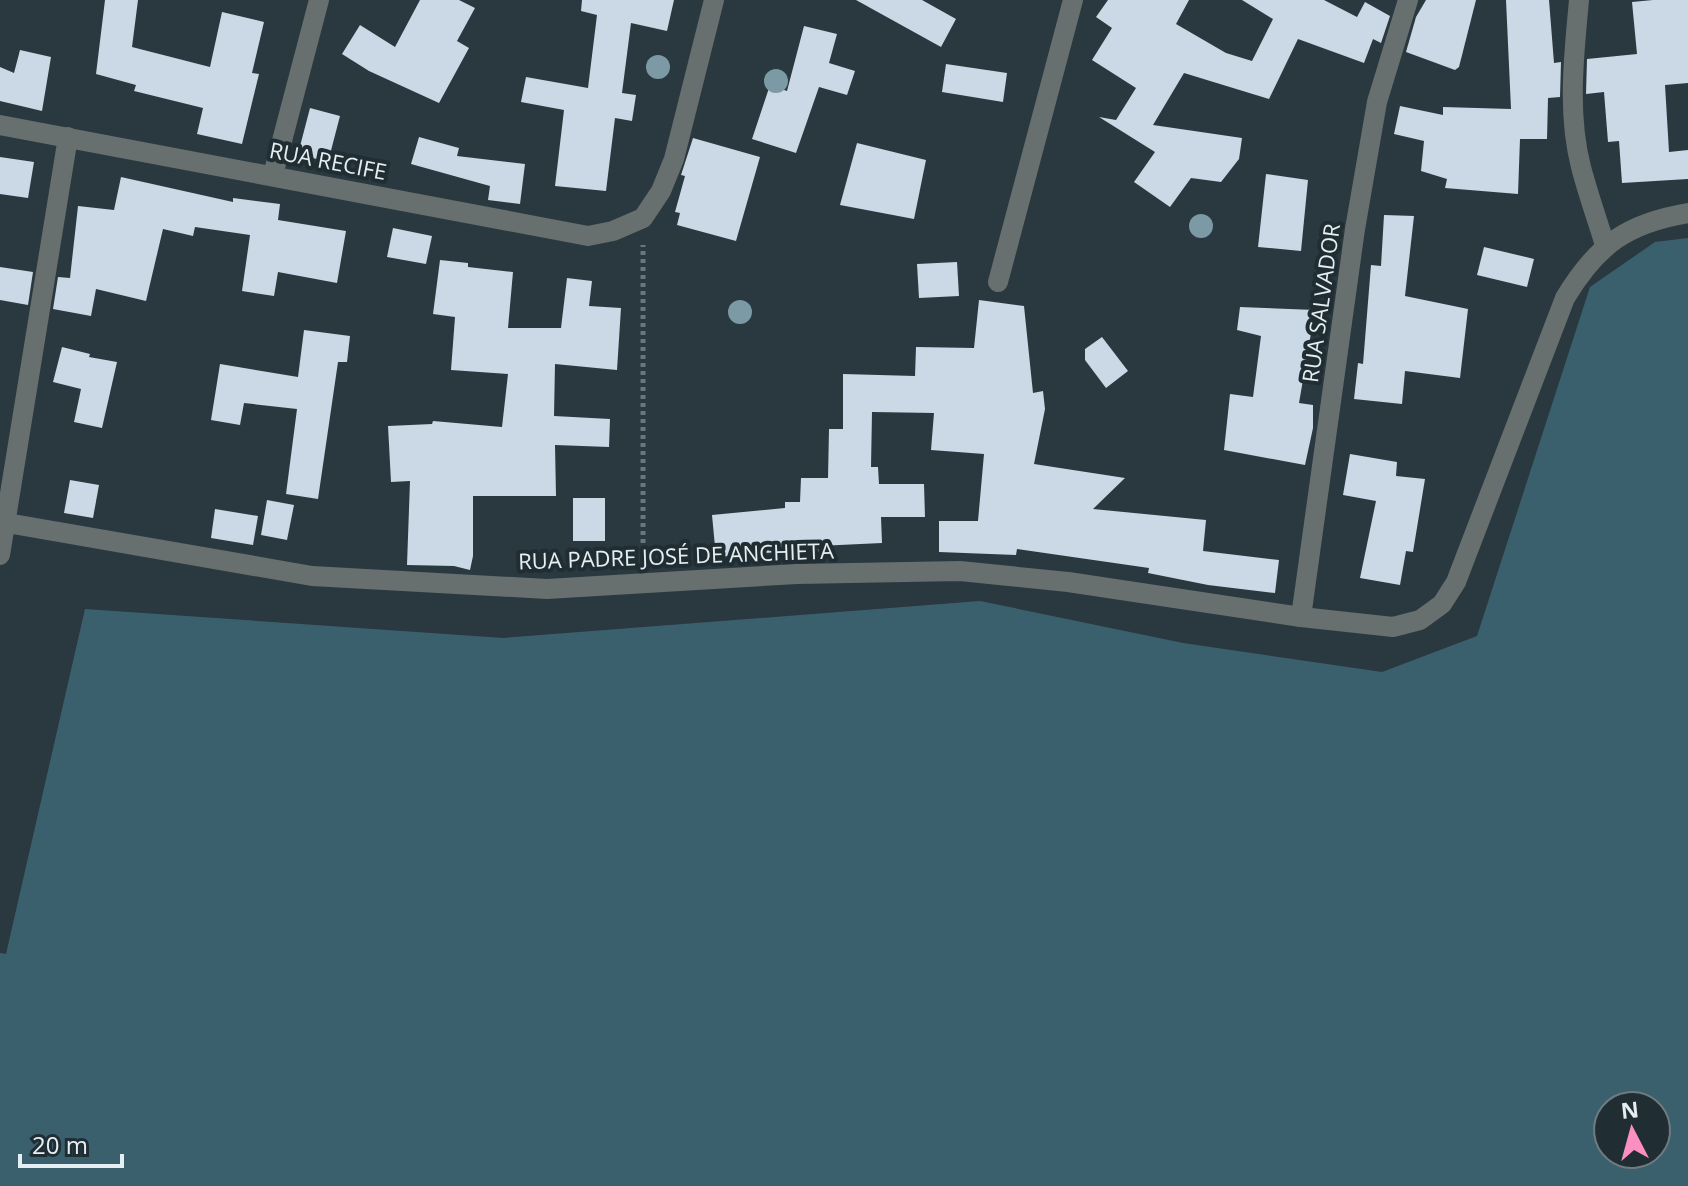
<svg xmlns="http://www.w3.org/2000/svg" width="1688" height="1186" font-family="'Open Sans',sans-serif">
<style>
.green{fill:#3a606e;fill-rule:evenodd}
.building{fill:#cbd8e5}
.lines{fill:none;stroke-linecap:round;stroke-linejoin:round}
.path{stroke:#69767c;stroke-width:5;stroke-dasharray:4 4;stroke-linecap:butt}
.street{stroke:#676f6f;stroke-width:20}
.tree{fill:#7c9aa6}
.labels{text-anchor:middle;stroke-width:8;stroke-linejoin:round;paint-order:stroke}
.street-label{font-size:22px;fill:#e5eef2;stroke:#202e34}
</style>
<rect width="100%" height="100%" fill="#2a393f"/>
<path class="green" d="M1688,238V1186H0V953L6,954L85,609L503,638L980,601L1183,643L1382,672L1477,636L1590,287L1655,242ZM1608,1106H1656V1154H1608Z"/>
<g class="building">
<path d="M105,0H138L132,47L210,67L222,12L264,22L252,73L259,74L242,144L197,134L203,108L134,91L136,85L96,74Z"/>
<path d="M420,0H459L475,8L457,41L469,48L439,103L369,71L342,54L360,25L395,47Z"/>
<path d="M582,0H674L667,31L631,23L622,93L636,95L632,121L615,118L606,191L555,186L564,110L521,102L526,77L588,88L597,15L581,11Z"/>
<path d="M856,0H922L956,19L941,47Z"/>
<path d="M1108,0H1189L1176,24L1226,53L1252,61L1273,19L1242,0H1324L1357,17L1365,2L1390,16L1381,43L1373,39L1364,63L1298,39L1269,99L1184,73L1153,125L1242,138L1239,159L1221,182L1191,178L1170,207L1134,182L1155,152L1099,117L1116,120L1136,88L1092,60L1112,28L1096,17Z"/>
<path d="M1426,0H1476L1459,67L1455,70L1406,52L1416,17Z"/>
<path d="M1506,0H1549L1554,63L1561,62L1560,97L1548,98L1547,139H1520L1518,194L1445,188L1447,179L1421,171L1424,141L1394,134L1400,106L1443,115V107L1511,109Z"/>
<path d="M1653,0H1688V83L1665,85L1669,152L1688,150V179L1622,183L1619,141L1608,142L1604,92L1586,94L1587,59L1637,54L1632,2Z"/>
<path d="M804,26L837,34L829,63L855,71L847,95L819,87L796,153L752,139L770,85L787,91Z"/>
<path d="M20,50L51,57L42,111L0,101V67L14,73Z"/>
<path d="M946,64L1007,73L1003,102L942,92Z"/>
<path d="M310,108L340,116L328,162L298,154Z"/>
<path d="M419,137L459,148L457,156L525,164L520,204L488,200L490,186L411,164Z"/>
<path d="M693,138L760,157L736,241L677,225L680,213L675,212L685,176L681,175Z"/>
<path d="M857,143L926,160L914,219L840,205Z"/>
<path d="M0,157L34,162L28,198L0,194Z"/>
<path d="M1266,174L1308,180L1301,251L1258,247Z"/>
<path d="M121,177L233,202V198L280,204L278,220L346,231L337,283L278,272L274,296L242,291L250,235L195,227L193,236L163,229L146,301L96,289L91,316L53,309L58,277L70,278L78,206L114,210Z"/>
<path d="M1384,215L1414,216L1405,296L1468,309L1460,378L1405,371L1402,404L1354,399L1358,363L1363,364L1371,265L1381,266Z"/>
<path d="M393,228L432,236L426,264L387,257Z"/>
<path d="M1484,247L1534,259L1527,287L1477,275Z"/>
<path d="M440,260L468,263V267L513,272L508,328H561L567,278L592,281L589,306L621,308L617,370L555,364L554,416L610,419L609,447L555,445L556,496H473V556L470,570L454,566L407,565L410,481L391,482L388,426L432,424L433,421L502,427L508,374L451,370L455,317L433,314Z"/>
<path d="M957,262L959,296L919,298L917,264Z"/>
<path d="M0,267L33,272L28,305L0,300Z"/>
<path d="M979,300L1024,306L1033,393L1043,391L1045,409L1034,464L1125,478L1093,509L1206,520L1203,551L1279,560L1275,593L1208,585L1148,573L1149,568L1017,549L1016,555L939,552V521H978L984,454L931,450L934,413L872,412L871,467H878L879,484H924L925,517H881L882,543L818,546L819,552L791,555V551L716,557L712,515L785,508V502H800L801,478H828L829,429H843V374L915,376L916,347L974,348Z"/>
<path d="M1240,307L1315,310L1299,403L1313,405V428L1305,465L1224,450L1230,394L1253,397L1261,336L1237,330Z"/>
<path d="M304,330L350,336L347,362H338L318,499L286,494L297,409L244,403L240,425L211,420L220,364L298,377Z"/>
<path d="M1102,337L1128,371L1106,388L1085,360V349Z"/>
<path d="M62,347L90,354L89,357L117,362L102,428L74,422L81,389L53,382Z"/>
<path d="M1350,454L1397,462L1396,476L1425,479L1413,552L1406,551L1400,585L1360,578L1376,501L1343,495Z"/>
<path d="M70,480L99,485L93,518L64,513Z"/>
<rect x="573" y="498" width="32" height="43"/>
<path d="M267,500L294,505L287,540L261,535Z"/>
<path d="M215,509L258,516L253,545L211,538Z"/>
</g>
<g class="lines">
<path class="path" d="M643,559V245"/>
<g class="street">
<path d="M1579,0C1574,55 1567,113 1581,167C1588,194 1597,219 1605,245"/>
<path d="M0,125L588,236L613,231L643,218L661,191L674,159L714,0"/>
<path d="M273,175L319,0"/>
<path d="M998,282L1073,0"/>
<path d="M7,523L312,576L547,589L797,574L960,571L1068,582L1301,617L1393,627L1420,620L1442,604L1456,582L1565,298C1597,245 1627,223 1688,213"/>
<path d="M0,555L68,137"/>
<path d="M1301,617L1355,229L1377,102L1408,0"/>
</g>
</g>
<g class="tree">
<circle cx="658" cy="67" r="12"/>
<circle cx="776" cy="81" r="12"/>
<circle cx="1201" cy="226" r="12"/>
<circle cx="740" cy="312" r="12"/>
</g>
<g class="labels">
<g class="street-label">
<text transform="translate(328 161) rotate(11)" y="8">RUA RECIFE</text>
<text transform="translate(1321 303) rotate(-82)" y="8">RUA SALVADOR</text>
<text transform="translate(676 556) rotate(-2)" y="8">RUA PADRE JOSÉ DE ANCHIETA</text>
</g>
</g>
<g transform="translate(1632 1130) rotate(354)"><circle r="38" fill="#202e34" stroke="#6f7b80" stroke-width="2"/>
<path d="M0-6L14 30L0 20L-14 30Z" fill="#fc8fc2"/>
<text y="-12" font-size="22" font-weight="bold" text-anchor="middle" fill="#e5eef2">N</text>
</g>
<path d="M20 1154v12h102v-12" fill="none" stroke="#e5eef2" stroke-width="4"/>
<text x="32" y="1154" font-size="24" fill="#e5eef2" stroke="#202e34" stroke-width="6" paint-order="stroke">20 m</text>
</svg>
